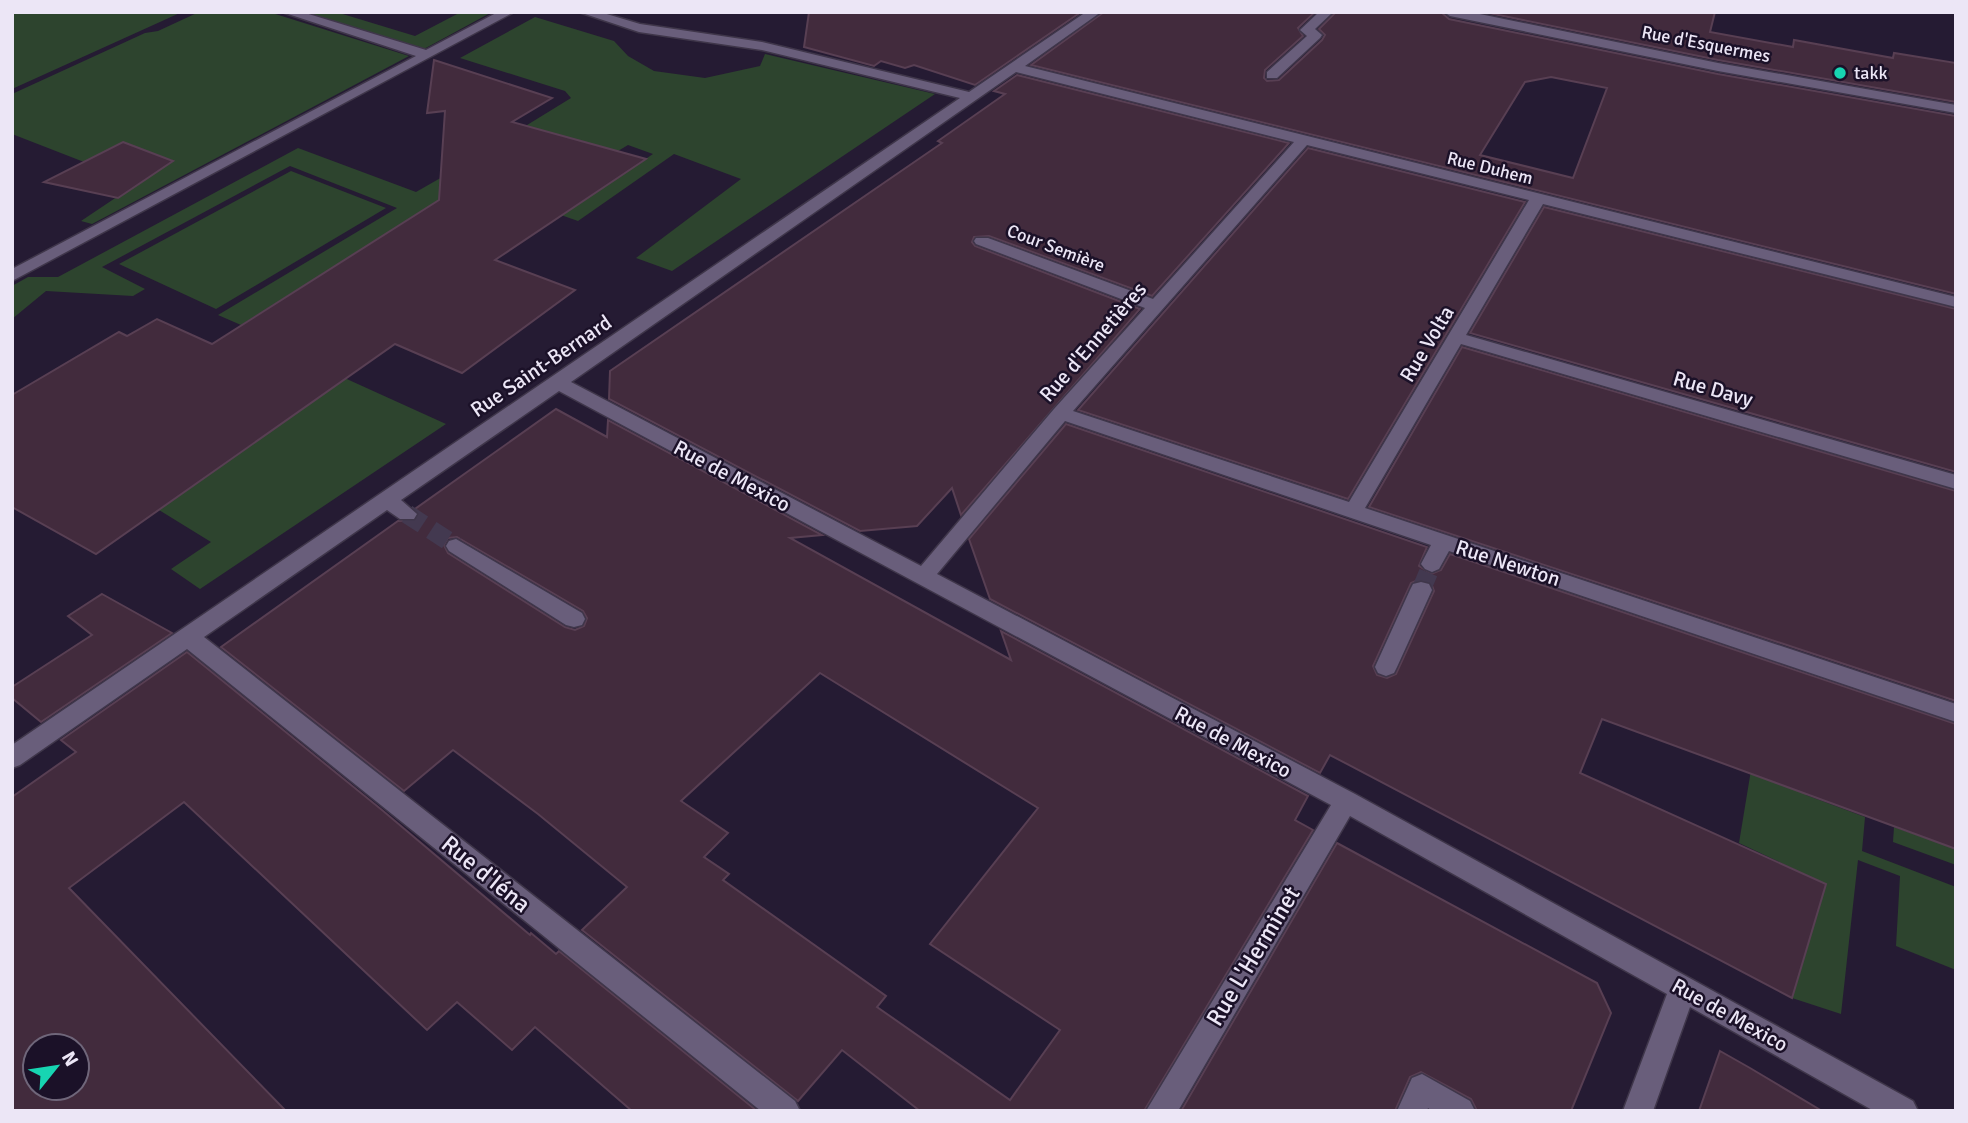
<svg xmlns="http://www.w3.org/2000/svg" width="1968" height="1123" font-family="Signika,sans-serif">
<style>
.green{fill:#2d442e}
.building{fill:#422b3d;stroke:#583f53;stroke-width:2;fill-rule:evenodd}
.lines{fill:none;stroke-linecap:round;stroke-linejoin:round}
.minor-tunnel{stroke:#433950;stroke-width:19;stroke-dasharray:19 10;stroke-linecap:butt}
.minor-casing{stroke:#3f364a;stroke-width:3}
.minor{fill:#695e7b;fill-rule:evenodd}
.poi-dot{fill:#17d5b2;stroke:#1b1128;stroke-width:2.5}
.labels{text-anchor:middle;stroke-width:5;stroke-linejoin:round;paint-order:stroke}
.far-street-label{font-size:18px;fill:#ece6f6;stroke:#1b1128}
.far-poi-label{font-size:18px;fill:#ece6f6;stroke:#1b1128;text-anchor:start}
.street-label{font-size:21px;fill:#ece6f6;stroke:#1b1128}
.near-street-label{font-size:24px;fill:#ece6f6;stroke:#1b1128}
</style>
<rect width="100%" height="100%" fill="#251b33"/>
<g class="green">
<path d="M12,12H182L12,89Z"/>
<path d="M199,12H269L409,56L92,224L81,221L172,160L123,143L84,162L12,134V94L145,33L158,31Z"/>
<path d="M305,12H336L415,36L461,12H492L424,49Z"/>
<path d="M535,17L614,41L628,56L654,71L705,78L760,66L765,54L935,94L672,271L636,258L741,179L674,154L578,221L521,201L569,210L653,154L628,145L618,151L607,148L593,157L462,165L571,98L565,91L460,58Z"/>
<path d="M298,148L416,192L444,176L486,191L421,212L241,325L218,315L397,208L290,166L102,267L145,289L133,296L46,291L12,319V286L28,277H58Z"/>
<path d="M291,171L386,208L216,309L119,264Z"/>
<path d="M296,356L446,424L200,589L171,569L211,542L159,510Z"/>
<path d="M1752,764L1806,785V795L1865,817L1862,851L1956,887V970L1896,946L1900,876L1858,860L1841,1014L1792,998L1826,884L1739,843Z"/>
<path d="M1894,827L1956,849V865L1893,842Z"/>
</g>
<g class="building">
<path d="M809,12H1081L975,85L914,65L905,68L881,61L874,66L804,47Z"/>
<path d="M1104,12H1315L1298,28L1303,36L1265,70L1264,78L1267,81L1279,80L1322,40L1325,35L1319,29L1336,12H1441L1449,19L1718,74L1956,116V294L1031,65ZM1551,77L1607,88L1573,178L1480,155L1525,82Z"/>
<path d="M1484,12H1715L1710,32L1793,47L1794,40L1893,58L1894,53L1956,63V102L1718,60Z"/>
<path d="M434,60L552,98L512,122L646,159L495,260L575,290L462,373L395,344L96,554L12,507V395L119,332L127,336L157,319L212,344L439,200L445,111L427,113Z"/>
<path d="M1017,75L1289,143L1152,296L989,236L974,237L972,242L975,246L1140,309L961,515L952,488L917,526L860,531L609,399L610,371L942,143L938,141L1005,94L994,91Z"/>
<path d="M123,142L173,161L118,198L44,182Z"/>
<path d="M1308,148L1525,202L1348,499L1078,410Z"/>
<path d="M1544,207L1956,309V472L1470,333Z"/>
<path d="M1462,347L1956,491V701L1369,507Z"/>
<path d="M556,409L607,437L608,420L822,535L790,538L1011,660L1001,631L1308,796L1295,820L1313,830L1144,1111H920L842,1050L798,1101L582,930L627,887L538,814L453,750L404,791L221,647L398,521L416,520L420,514L415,509ZM457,537L583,611L587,618L584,626L575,630L565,627L448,553L444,545L448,538ZM820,673L1038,808L930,944L1060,1030L1010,1100L877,1007L886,996L723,880L729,874L704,857L728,833L681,801Z"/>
<path d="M1066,424L1427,547L1419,566L1431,574L1441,570L1450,554L1956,724V849L1602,719L1580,773L1826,884L1792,998L1330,755L1320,773L990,599L969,539ZM1420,579L1431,583L1434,591L1396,674L1387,678L1377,675L1373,666L1411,583Z"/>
<path d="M102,594L172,633L41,722L12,698V687L92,635L68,616Z"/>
<path d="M187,652L382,810L530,935L531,933L556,954L559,951L757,1111H632L535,1027L512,1050L457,1002L427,1030L184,802L69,888L286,1111H12V797L76,752L61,740ZM35,1046H77V1088H35Z"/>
<path d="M1337,843L1597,983L1611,1013L1571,1111H1477L1471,1099L1421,1072L1410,1077L1395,1111H1181Z"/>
<path d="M1720,1051L1750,1068L1822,1111H1699Z"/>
</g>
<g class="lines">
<g class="minor-tunnel">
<path d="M407,514L456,546"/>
<path d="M1421,590L1432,564"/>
</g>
<g class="minor-casing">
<g id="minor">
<path d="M282,12H302L426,50L498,12H514L12,281V269L416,56Z"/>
<path d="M579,12H600L640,24L762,42L969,92L1086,12H1101L1025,66L1956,297V307L1543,204L1466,335L1956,475V489L1461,344L1365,508L1956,704V722L1449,551L1439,569L1432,572L1425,569L1421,564L1431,545L1065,421L937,574L1355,794L1913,1101L1918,1111H1874L1690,1007L1653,1111H1623L1667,994L1350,816L1178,1111H1146L1331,805L559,391L401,500L417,514L414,519H400L387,510L204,637L795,1101L800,1111H761L187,649L20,765L12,768V745L960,98L762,50L639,32ZM1016,72L1294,142L1153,299L988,238H976L974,241L976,244L1145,308L1054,409L921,566L571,382ZM1307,145L1529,200L1349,502L1073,411Z"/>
<path d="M1319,12H1333L1315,29L1322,35L1320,38L1277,78H1267V72L1307,36L1300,30Z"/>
<path d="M1444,12H1470L1718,63L1956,105V113L1718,71L1450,16Z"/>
<path d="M456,539L582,613L585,619L582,625L574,627L566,625L449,551L446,546L449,541Z"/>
<path d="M1421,582L1429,584L1432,590L1397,667L1394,673L1386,676L1378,673L1375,667L1410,590L1413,584Z"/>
<path d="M1422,1074L1470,1101L1475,1111H1432L1428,1108L1427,1111H1397L1412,1078Z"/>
</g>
</g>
<use href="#minor" class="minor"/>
</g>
<circle class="poi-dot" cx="1840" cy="73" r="7"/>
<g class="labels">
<g class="far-street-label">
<text transform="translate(1706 44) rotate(11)" y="6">Rue d'Esquermes</text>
<text transform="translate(1490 168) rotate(14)" y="6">Rue Duhem</text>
<text transform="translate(1056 248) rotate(21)" y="6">Cour Semière</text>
</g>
<g class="far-poi-label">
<text x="1854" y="79">takk</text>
</g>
<g class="street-label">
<text transform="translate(1093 342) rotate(-49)" y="7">Rue d'Ennetières</text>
<text transform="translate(1427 344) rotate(-59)" y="7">Rue Volta</text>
<text transform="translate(541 366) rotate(-34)" y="7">Rue Saint-Bernard</text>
<text transform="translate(1713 389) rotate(16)" y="7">Rue Davy</text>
<text transform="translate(732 476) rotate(28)" y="7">Rue de Mexico</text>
<text transform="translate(1508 563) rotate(18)" y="7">Rue Newton</text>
<text transform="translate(1233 742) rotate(28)" y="7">Rue de Mexico</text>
<text transform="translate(1730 1015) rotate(29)" y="7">Rue de Mexico</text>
</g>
<g class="near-street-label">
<text transform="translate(486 874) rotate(39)" y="8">Rue d'Iéna</text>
<text transform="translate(1253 956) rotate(-59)" y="8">Rue L'Herminet</text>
</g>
</g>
<rect width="1968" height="1123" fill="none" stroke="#ece6f6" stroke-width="28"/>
<g transform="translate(56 1067) rotate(60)"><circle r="33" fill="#1b1128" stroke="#6f667a" stroke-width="2"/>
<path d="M0-5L12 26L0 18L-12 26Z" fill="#17d5b2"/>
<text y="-10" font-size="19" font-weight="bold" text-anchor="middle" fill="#ece6f6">N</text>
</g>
</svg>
